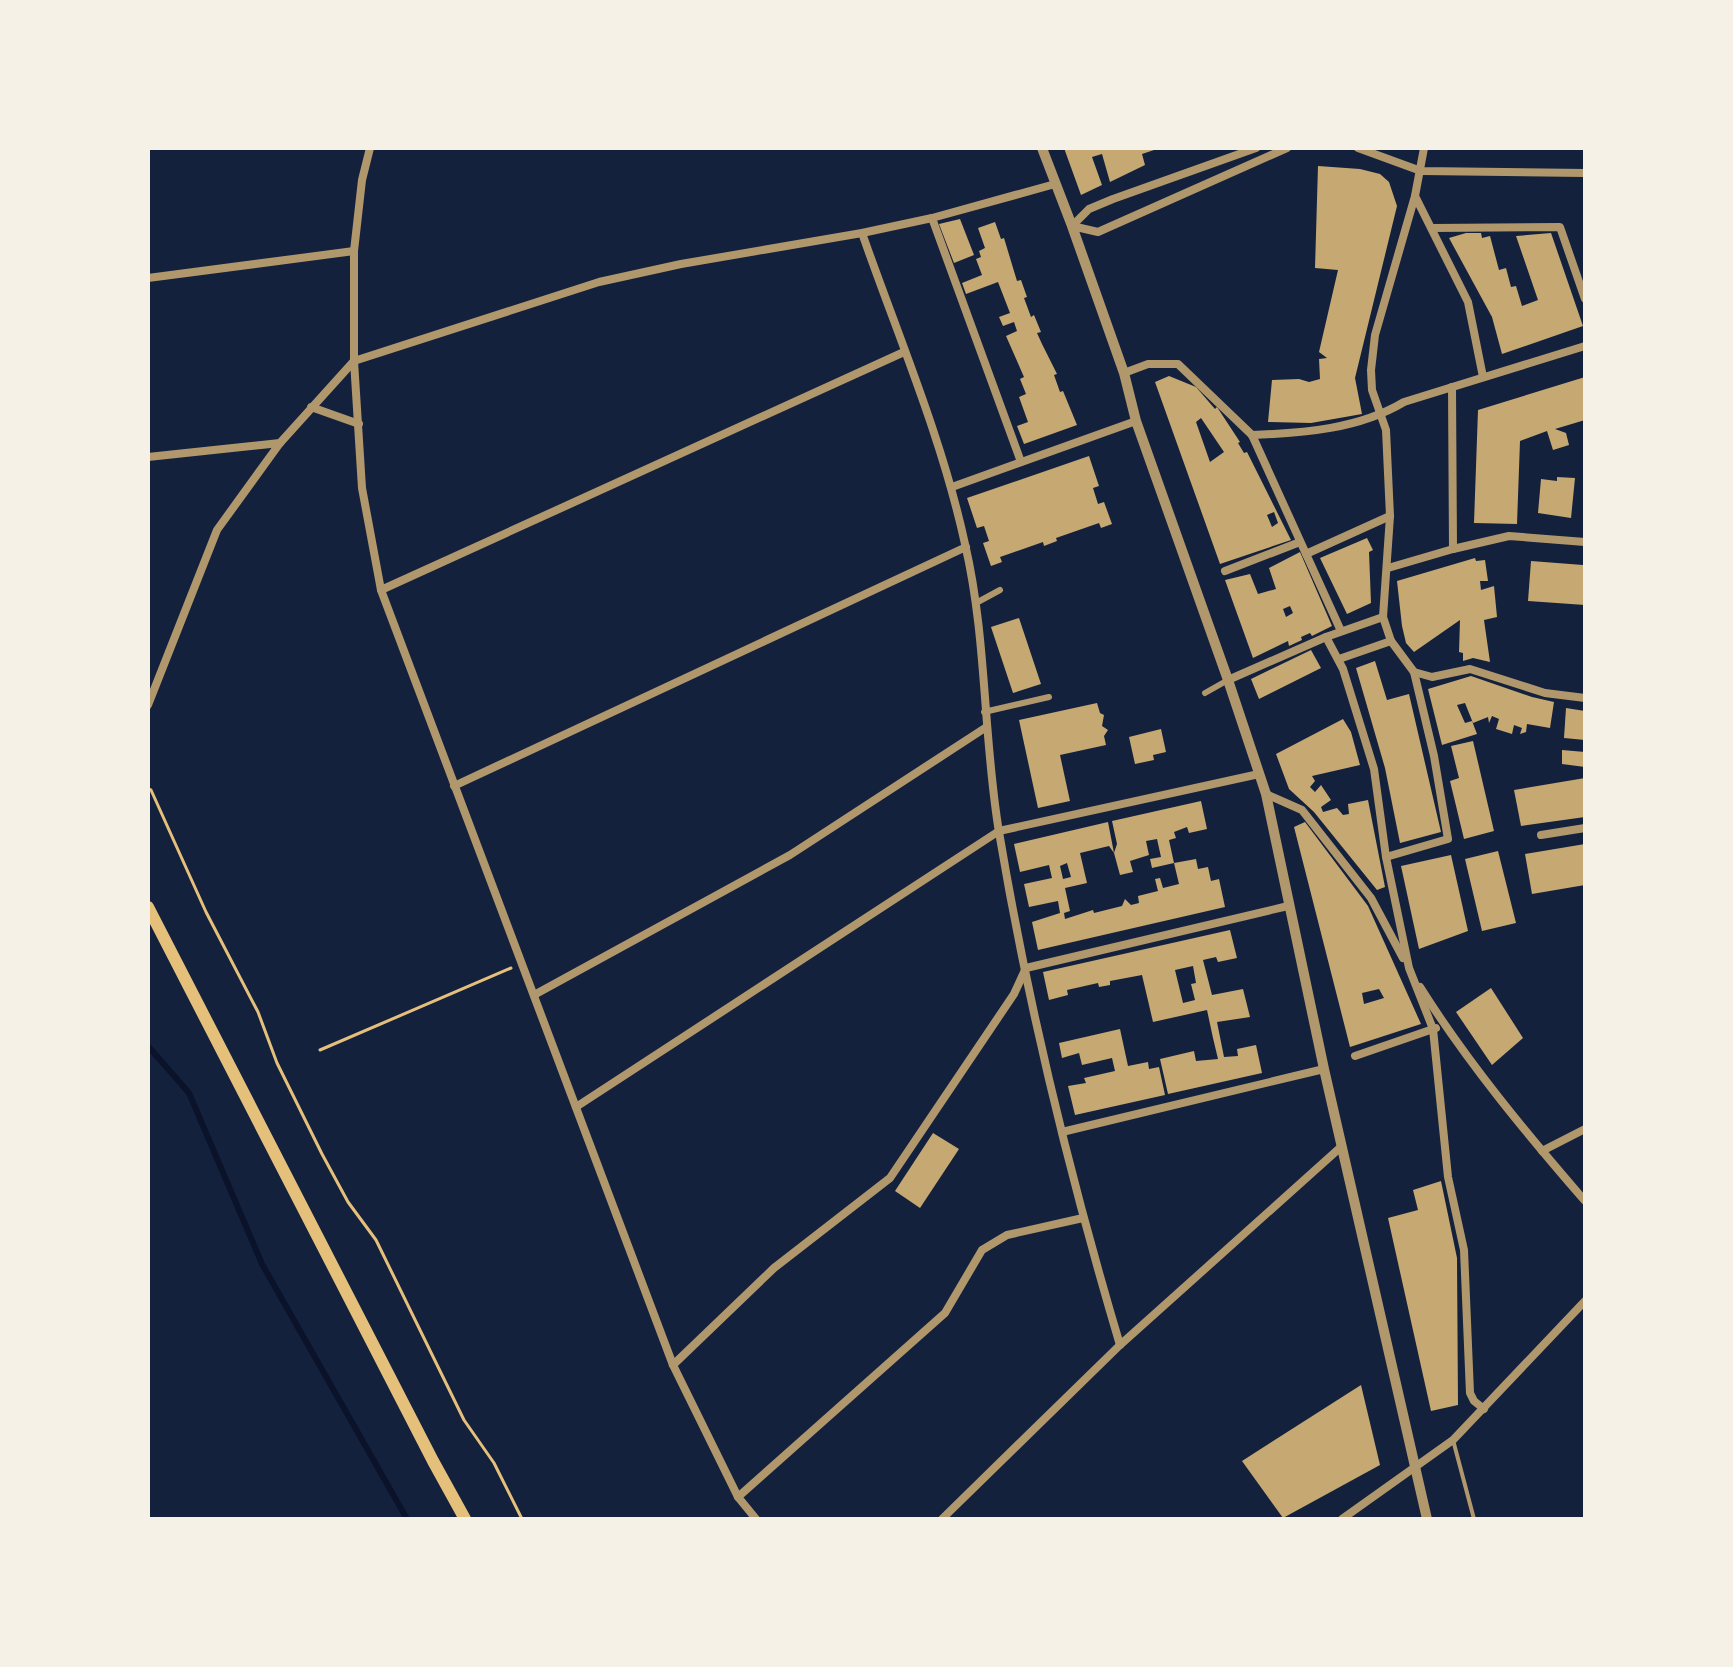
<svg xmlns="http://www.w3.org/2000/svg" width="1733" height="1667" font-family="Ubuntu,sans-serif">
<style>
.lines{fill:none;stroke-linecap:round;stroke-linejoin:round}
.stream{stroke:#0b132b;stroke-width:6}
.building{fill:#c6a872;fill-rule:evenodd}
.path{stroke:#e5c07b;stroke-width:3}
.service{stroke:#b1986c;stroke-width:4}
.pedestrian{stroke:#b1986c;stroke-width:6}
.minor{stroke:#b1986c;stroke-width:8}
.tertiary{stroke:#b1986c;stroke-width:10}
.trunk{stroke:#e5c07b;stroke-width:12}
</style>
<rect width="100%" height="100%" fill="#14213d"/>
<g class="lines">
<path class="stream" d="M148,1046L189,1093L262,1264L407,1519"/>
</g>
<g class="building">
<path d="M1064,148H1157V149L1142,154L1145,165L1110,182L1102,154L1092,157L1102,185L1081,195Z"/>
<path d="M1318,166L1360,169L1380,174L1389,182L1397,206L1355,378L1362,414L1311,423L1268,422L1272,380L1299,379L1309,382L1320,379L1319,359L1327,358L1319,352L1338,270L1315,268Z"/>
<path d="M960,219L974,255L954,263L939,224Z"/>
<path d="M995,222L1001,239L1004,238L1017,281L1021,280L1027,297L1024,298L1031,317L1034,315L1041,332L1037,333L1042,344L1057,374L1054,375L1060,392L1063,391L1077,425L1024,444L1017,426L1028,422L1019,397L1026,394L1020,379L1024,377L1006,336L1017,331L1014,322L1003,326L999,317L1010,313L998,282L966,294L962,283L982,275L976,259L981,257L979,251L985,248L978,228Z"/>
<path d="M1466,233H1481L1482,238L1490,236L1499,270L1506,268L1511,287L1516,286L1522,306L1538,300L1516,236L1551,233L1583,326L1502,354L1492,317L1449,238Z"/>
<path d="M1169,376L1196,387L1215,409L1217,407L1240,442L1238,443L1244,453L1247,452L1291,540L1220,564L1155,382ZM1201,418L1224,452L1210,462L1196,422ZM1274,512L1278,523L1272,527L1267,515Z"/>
<path d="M1585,377V420L1555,429L1566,433L1569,445L1553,450L1547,431L1520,441L1517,524L1474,523L1478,410Z"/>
<path d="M1089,456L1099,486L1093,488L1098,504L1104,502L1112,524L1101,528L1099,523L1056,538L1057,541L1044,546L1043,542L1000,557L1002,562L991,566L983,543L989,541L984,526L977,528L967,498Z"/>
<path d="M1557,477L1575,478L1571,518L1538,513L1541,479L1557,481Z"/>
<path d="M1367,538L1373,550L1369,552L1371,603L1347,614L1320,558Z"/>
<path d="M1300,552L1332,626L1312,636L1310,633L1301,637L1302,640L1289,646L1288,641L1253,658L1225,580L1250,574L1258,594L1276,589L1269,568ZM1290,606L1293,613L1286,617L1283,609Z"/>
<path d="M1475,558L1476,561L1485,560L1488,581H1480L1481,590L1494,586L1497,617L1484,620L1490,662L1473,658L1463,661V653L1459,652L1460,620L1414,652L1406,643L1402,626L1397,581Z"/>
<path d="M1531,561L1583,565L1585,605L1528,601Z"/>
<path d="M1019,618L1041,684L1013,693L991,627Z"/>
<path d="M1311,650L1321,668L1259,699L1251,679Z"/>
<path d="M1375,661L1387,700L1409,694L1441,832L1400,843L1385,768L1356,668Z"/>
<path d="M1471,676L1532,697L1554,702L1550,728L1527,724L1526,732L1520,734L1522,728L1514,725L1512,734L1496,729L1499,719L1492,716L1489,723L1488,717L1473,723L1465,703L1457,705L1465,723L1472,721L1477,734L1442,745L1428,689Z"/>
<path d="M1097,703L1100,713L1104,715L1102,726L1108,730L1104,736L1106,745L1060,755L1070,801L1038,808L1019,720Z"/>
<path d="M1566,708L1585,711V740L1564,738Z"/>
<path d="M1343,719L1351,732L1360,765L1312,776L1315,781L1310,787L1315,792L1321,785L1331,800L1321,807L1323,812L1337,808L1343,815L1349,814L1348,804L1368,800L1385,887L1377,890L1314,812L1289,789L1276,754Z"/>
<path d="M1161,729L1166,752L1153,755L1154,760L1135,764L1129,737Z"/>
<path d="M1473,741L1494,831L1464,839L1450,781L1459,778L1451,746Z"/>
<path d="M1562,750L1585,752V767L1562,764Z"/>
<path d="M1585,778V817L1521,826L1514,790Z"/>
<path d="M1201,801L1207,829L1189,833L1187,827L1174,832L1176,838L1169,840L1174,863L1152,868L1150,859L1161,857L1157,839L1146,841L1149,855L1130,861L1133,872L1120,875L1114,853L1109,846L1080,853L1087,883L1065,888L1070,911L1064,913L1065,919L1093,910L1094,913L1122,906L1125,899L1131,905L1139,903L1138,896L1158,891L1155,879L1160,878L1163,888L1179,884L1174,863L1196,859L1198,869L1208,867L1211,881L1219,879L1225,907L1038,950L1032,922L1060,913L1058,901L1029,907L1024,884L1052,878L1049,865L1020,872L1014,844L1108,822L1114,853L1117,844L1112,821ZM1067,863L1071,877L1063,879L1060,866Z"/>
<path d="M1305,822L1368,906L1421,1024L1350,1047L1294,827ZM1379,989L1384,998L1364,1004L1362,993Z"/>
<path d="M1585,844V885L1532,894L1525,854Z"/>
<path d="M1498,851L1516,923L1482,931L1465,859Z"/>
<path d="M1451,855L1468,931L1419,949L1401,866Z"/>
<path d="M1230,930L1237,958L1218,962L1216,957L1203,960L1212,995L1243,989L1250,1017L1217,1022L1224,1057L1238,1056L1237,1049L1256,1045L1262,1073L1168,1094L1160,1059L1194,1051L1196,1061L1218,1059L1213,1038L1207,1010L1153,1022L1142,975L1110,981V985L1099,987L1098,983L1067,990L1068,995L1049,1000L1043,972ZM1193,966L1196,983L1191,984L1195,1000L1183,1003L1175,970Z"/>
<path d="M1491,988L1523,1038L1492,1065L1456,1012Z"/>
<path d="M1120,1029L1128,1066L1148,1062L1149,1069L1159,1067L1165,1095L1075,1115L1068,1086L1086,1083L1084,1078L1115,1071L1112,1058L1082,1065L1079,1053L1062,1058L1059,1043Z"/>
<path d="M933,1133L959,1149L920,1208L895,1191Z"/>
<path d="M1441,1181L1457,1258L1458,1405L1431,1411L1388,1218L1418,1210L1413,1190Z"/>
<path d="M1361,1385L1380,1465L1283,1518L1242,1461Z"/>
</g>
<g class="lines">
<g class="path">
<path d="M148,789L151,790L206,912L258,1012L277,1063L322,1154L348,1202L376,1240L464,1420L494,1463L522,1519"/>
<path d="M320,1050L511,968"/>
</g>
<path class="service" d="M1453,1440L1474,1519"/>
<g class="pedestrian">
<path d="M976,603L1000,590"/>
<path d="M1205,693L1228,680"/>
<path d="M984,712L1049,697"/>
</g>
<g class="minor">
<path d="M370,148L362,180L354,251V361L362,488L381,590L673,1365L738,1497L756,1519"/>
<path d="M1358,148L1421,171L1585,173"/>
<path d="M1424,148L1415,196L1468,302L1483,377"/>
<path d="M932,218L1021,462"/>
<path d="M1072,226L1098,232L1287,148"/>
<path d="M1072,226L1089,209L1113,199L1256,148"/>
<path d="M1432,228L1560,227L1585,299"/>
<path d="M862,233C898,336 942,438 965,544C987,638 983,737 999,832C1028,1005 1070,1177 1120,1345"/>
<path d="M148,278L354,251"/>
<path d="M1124,373L1148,364H1178L1252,435L1341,631"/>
<path d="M1452,387L1453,549"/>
<path d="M311,407L359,424"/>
<path d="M1252,435C1304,433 1359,429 1404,402L1585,346"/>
<path d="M148,457L280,443"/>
<path d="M952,487L1136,421"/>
<path d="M1306,554L1390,516"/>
<path d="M1388,568L1453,549L1509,536L1585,542"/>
<path d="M1225,571L1300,542"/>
<path d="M381,590L904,352"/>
<path d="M1383,617L1390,516L1386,430L1372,390L1371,370L1375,335L1415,196"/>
<path d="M1391,641L1414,672L1432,677L1470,669L1545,693L1585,698"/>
<path d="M1339,659L1391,641L1383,617L1326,637L1343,669L1374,769L1386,857L1409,968L1433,1029L1448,1177L1464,1250L1470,1393L1474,1401L1484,1409"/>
<path d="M1228,680L1326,637"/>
<path d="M148,705L217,530L280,443L354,361L599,282L681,264L862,233L932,218L1055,184"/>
<path d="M454,786L966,547"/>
<path d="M1266,794L1302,810L1371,898L1403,958"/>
<path d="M1541,835L1585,828"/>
<path d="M1386,857L1448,839L1434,756L1414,672"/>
<path d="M1420,987C1468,1063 1526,1133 1585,1201"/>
<path d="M534,995L790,855L985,728"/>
<path d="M1355,1056L1436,1028"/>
<path d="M576,1107L999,831L1259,774"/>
<path d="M1062,1132L1324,1069"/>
<path d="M1542,1151L1585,1129"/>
<path d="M673,1365L774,1268L890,1178L1014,994L1026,968L1288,906"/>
<path d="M738,1497L945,1313L982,1250L1007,1235L1083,1218"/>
<path d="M942,1519L1120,1345L1342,1146"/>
<path d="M1342,1519L1453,1440L1585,1301"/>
</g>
<path class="tertiary" d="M1042,148L1072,226L1124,373L1136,421L1228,680L1266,794L1324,1069L1427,1519"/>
<path class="trunk" d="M148,907L433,1461L465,1519"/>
</g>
<rect width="1733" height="1667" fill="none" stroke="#f6f1e7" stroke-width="300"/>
</svg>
